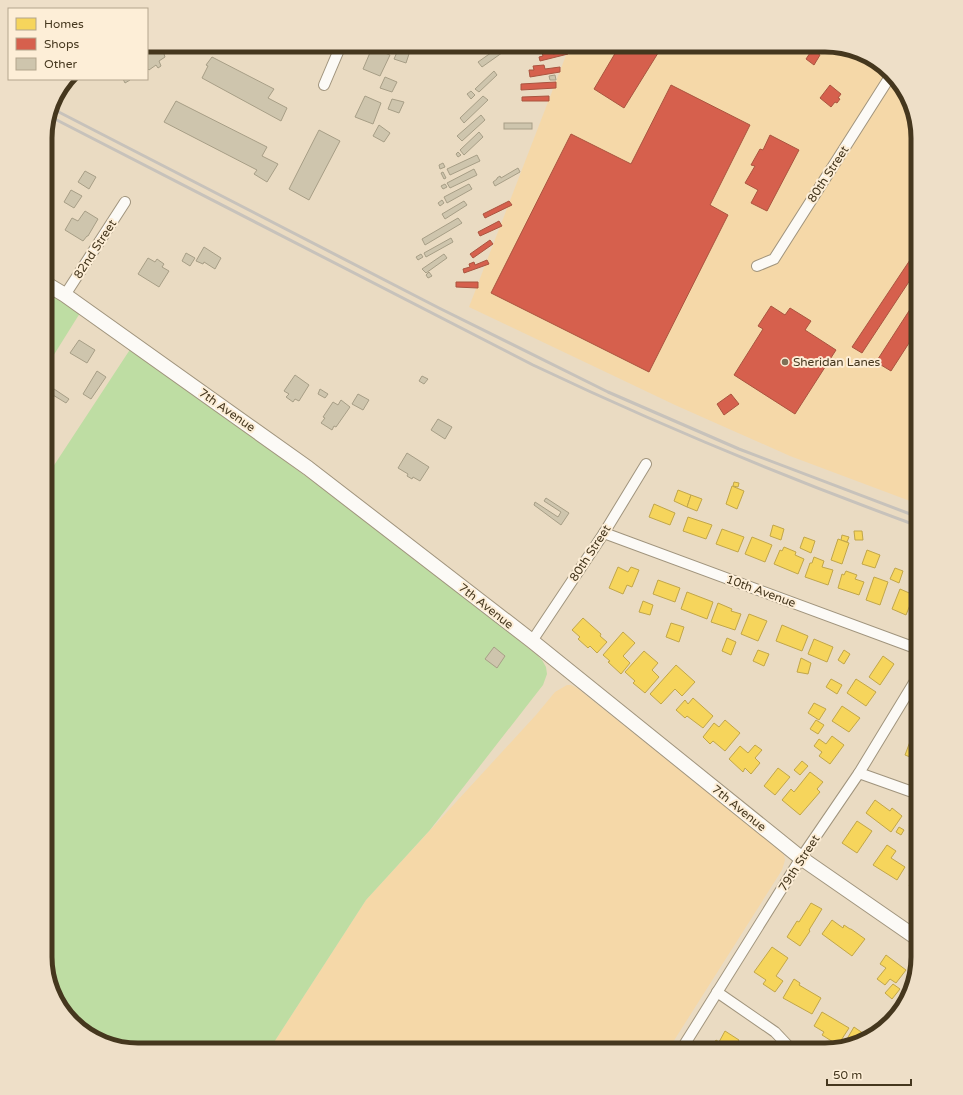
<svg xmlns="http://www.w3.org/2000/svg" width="963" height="1095" font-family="'Varela Round',sans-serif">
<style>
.built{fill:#f5d8a8}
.green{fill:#bedda3}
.homes{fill:#f6d55c;stroke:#c1a649}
.shops{fill:#d6604d;stroke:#aa543f}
.building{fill:#cec5ad;stroke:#a79e86}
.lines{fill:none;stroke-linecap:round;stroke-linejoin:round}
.street-casing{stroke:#a0947d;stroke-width:12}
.secondary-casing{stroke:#a0947d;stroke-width:16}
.street{stroke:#fcfaf6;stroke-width:10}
.secondary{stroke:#fcfaf6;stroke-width:14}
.rail{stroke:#c7c2bb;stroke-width:3}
.poi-dot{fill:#7f7057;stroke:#fdeed7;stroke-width:1.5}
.labels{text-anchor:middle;stroke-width:4;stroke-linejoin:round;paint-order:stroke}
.street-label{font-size:12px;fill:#45371e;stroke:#fdeed7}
.poi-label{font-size:12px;fill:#45371e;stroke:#fdeed7;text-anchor:start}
.rim{fill:none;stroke:#45371e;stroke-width:5}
</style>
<rect width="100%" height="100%" fill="#eadbc2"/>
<g class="built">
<path d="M570,45H831L866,55L899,82L918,138V504L790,456L675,405L469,307Z"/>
<path d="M567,685H571L577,688L779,849L784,855L785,860L782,870L668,1050H269L366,900L536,715L555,692Z"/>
</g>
<g class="green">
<path d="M45,289L80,313L45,369Z"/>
<path d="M131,348L397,543L537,655L542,660L546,667L547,674L543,685L430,830L366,900L269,1050H138L97,1040L64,1013L45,957V479Z"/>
</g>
<g class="homes">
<path d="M734,482L739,483L738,487L733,486Z"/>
<path d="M732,486L744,491L737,509L726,504Z"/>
<path d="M678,490L691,495L687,507L674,501Z"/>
<path d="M691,495L702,499L697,511L687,507Z"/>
<path d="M654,504L675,513L670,525L649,517Z"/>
<path d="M688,517L712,525L706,539L683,531Z"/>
<path d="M773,525L784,529L781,540L770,536Z"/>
<path d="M722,529L744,537L738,552L716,544Z"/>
<path d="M854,531H862L863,540H855Z"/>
<path d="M842,535L849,537L847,542L841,540Z"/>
<path d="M752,537L772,545L765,562L745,554Z"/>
<path d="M804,537L815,541L811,553L800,548Z"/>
<path d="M838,539L849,543L842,564L831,560Z"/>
<path d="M784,547L796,552L795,555L804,559L798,574L774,564L780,550L782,551Z"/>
<path d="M867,550L880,555L875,568L862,564Z"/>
<path d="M814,557L824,561L822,567L833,570L828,585L805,577L810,563H812Z"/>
<path d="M618,567L628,572L631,567L639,570L632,587L627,585L623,594L609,588Z"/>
<path d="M895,568L903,571L899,583L890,579Z"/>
<path d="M846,571L857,575L855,579L864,582L859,595L838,588L842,574L844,575Z"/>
<path d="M874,577L888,582L880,605L866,600Z"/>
<path d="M915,577L918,578V590L912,588Z"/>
<path d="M658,580L680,588L675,602L653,594Z"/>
<path d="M900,589L914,595L906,615L892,609Z"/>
<path d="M687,592L713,602L707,619L681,609Z"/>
<path d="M643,601L653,605L650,615L639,612Z"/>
<path d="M718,603L732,609L731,611L741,614L735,630L711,622Z"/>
<path d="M749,614L767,621L758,641L741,634Z"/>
<path d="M583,618L601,634L600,636L607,642L597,653L590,646L588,648L578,639L580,637L572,630Z"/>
<path d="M671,623L684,627L679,642L666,637Z"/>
<path d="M782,625L808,636L802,651L776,641Z"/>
<path d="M623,632L635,643L623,656L630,663L621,674L608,662L610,661L603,655Z"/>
<path d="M727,638L736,642L731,655L722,651Z"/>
<path d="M814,639L833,647L827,662L808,654Z"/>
<path d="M758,650L769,654L764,666L753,661Z"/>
<path d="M844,650L850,654L844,664L838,660Z"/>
<path d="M644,651L658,663L652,670L659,677L645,693L633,683L635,681L625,672Z"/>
<path d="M883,656L894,664L880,685L869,677Z"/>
<path d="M801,658L811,663L808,674L797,672Z"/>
<path d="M676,665L695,682L682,696L675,689L661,704L650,694Z"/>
<path d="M831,679L842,685L837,694L826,687Z"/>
<path d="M856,679L876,692L866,706L847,693Z"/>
<path d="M693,698L713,716L703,728L687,716L685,718L676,710L685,700L688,704Z"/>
<path d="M814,703L826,709L819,720L808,713Z"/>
<path d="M842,706L860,718L849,732L832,721Z"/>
<path d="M725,720L740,733L725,751L713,741L710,744L703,737L714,723L719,727Z"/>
<path d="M816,720L824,725L818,734L810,729Z"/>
<path d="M832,736L844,745L830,764L819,756L822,752L814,746L819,739L826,744Z"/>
<path d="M911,739L918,742V762L910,759V757L905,755Z"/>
<path d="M755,745L762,750L755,758L760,763L751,774L745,768L743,772L729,759L740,746L748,753Z"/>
<path d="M802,761L808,766L800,775L794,770Z"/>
<path d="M778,768L790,777L775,795L764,786Z"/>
<path d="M810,772L823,782L817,789L820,792L800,815L782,800L791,789L794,792Z"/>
<path d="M875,800L890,811L892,808L902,816L891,832L866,813Z"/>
<path d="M918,819V836L910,831Z"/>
<path d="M857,821L872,831L857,853L842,843Z"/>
<path d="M899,827L904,830L901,835L896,832Z"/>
<path d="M887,845L896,851L891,858L905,867L897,880L873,865Z"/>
<path d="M918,873V892L909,886Z"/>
<path d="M811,903L822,909L809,930L810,931L800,946L787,937L797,921L799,922Z"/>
<path d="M832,920L843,928L844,925L850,929H851L865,939L852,956L822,934Z"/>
<path d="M772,947L788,958L776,976L783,981L775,992L763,984L766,980L754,972Z"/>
<path d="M886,955L906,970L896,983L890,979L885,985L877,979L886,968L880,964Z"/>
<path d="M794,979L800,983L799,985L821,998L812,1014L783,998Z"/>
<path d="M912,982L908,998L907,1000L902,997Z"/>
<path d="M893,984L900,989L892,999L885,993Z"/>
<path d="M822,1012L849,1028L838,1045L822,1035L824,1032L814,1026Z"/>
<path d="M854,1027L867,1036L844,1044Z"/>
<path d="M725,1031L739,1040L733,1050H710L716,1040L719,1042Z"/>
</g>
<g class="shops">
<path d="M620,45H663L624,108L594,89Z"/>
<path d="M552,50L553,54L567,51L568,54L540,61L539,57L543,56L542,53Z"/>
<path d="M812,50L820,55L814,65L806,59Z"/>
<path d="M544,65L545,69L560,67V72L530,77L529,70H534L533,66Z"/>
<path d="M556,82V88L521,90V84Z"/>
<path d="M671,85L750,125L710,205L728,215L649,372L491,293L571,134L631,164Z"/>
<path d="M830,85L841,94L838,98L840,99L837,103L835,102L831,107L820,98Z"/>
<path d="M549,96V101H522V97Z"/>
<path d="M770,135L799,150L767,211L751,203L758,190L745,183L755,166L751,165L760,149L763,150Z"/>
<path d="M509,201L512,205L485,218L483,214Z"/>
<path d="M499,221L502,226L480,236L478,232Z"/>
<path d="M490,240L493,244L473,258L470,254Z"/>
<path d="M912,257L918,260V268L862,353L852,347Z"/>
<path d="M487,260L489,264L464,273L463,269L470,267L469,264L474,262L475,265Z"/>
<path d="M456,282H478V288L456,287Z"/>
<path d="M918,297V329L891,371L876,362Z"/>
<path d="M771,306L785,315L790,308L811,321L805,330L836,350L795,414L734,375L763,329L758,326Z"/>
<path d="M731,394L739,404L724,415L717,404Z"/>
</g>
<g class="building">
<path d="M147,45H180L164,54L165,57L159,61L161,66L158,68L156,65L149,70L147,68Z"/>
<path d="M502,45L506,50L482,67L478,62Z"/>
<path d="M372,48L390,55L380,76L363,69Z"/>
<path d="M398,50L409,54L406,63L394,59Z"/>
<path d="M212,57L274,89L268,98L287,108L281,121L202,78L208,66L206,65Z"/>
<path d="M494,71L497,75L479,92L475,89Z"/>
<path d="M555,75L556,80H550L549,76Z"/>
<path d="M385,77L397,82L392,92L380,88Z"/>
<path d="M123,79H129L130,80L125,83Z"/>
<path d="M471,91L475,95L471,99L467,94Z"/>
<path d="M365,96L381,103L373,124L355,117Z"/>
<path d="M483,96L488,100L464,123L460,118Z"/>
<path d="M392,99L404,102L399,113L388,109Z"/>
<path d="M176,101L267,147L262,156L278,164L267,182L254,174L257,170L164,122Z"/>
<path d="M481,115L485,120L462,141L457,136Z"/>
<rect x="504" y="123" width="28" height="6"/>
<path d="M379,125L390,133L384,142L373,136Z"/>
<path d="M319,130L340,141L309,200L289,189Z"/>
<path d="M479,132L483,137L464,155L460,150Z"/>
<path d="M458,152L461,155L458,157L456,154Z"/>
<path d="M477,155L480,161L450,175L447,169Z"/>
<path d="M443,163L445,167L440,169L439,165Z"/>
<path d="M518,168L520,172L495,186L493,182L497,179V178L500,176L501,178Z"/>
<path d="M474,169L477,175L450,188L447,183Z"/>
<path d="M85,171L96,177L89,189L78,182Z"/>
<path d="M443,172L446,178L444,179L441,173Z"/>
<path d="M445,184L447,187L443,189L441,186Z"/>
<path d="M469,184L472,189L447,203L444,197Z"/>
<path d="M71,190L82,196L74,208L64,202Z"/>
<path d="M442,200L444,203L440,206L438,203Z"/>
<path d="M464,201L467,205L445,219L442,214Z"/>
<path d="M85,211L98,219L88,236H87L83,241L65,230L72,218L78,221Z"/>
<path d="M458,218L462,223L425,245L422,239Z"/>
<path d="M451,238L453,242L426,257L424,253Z"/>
<path d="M204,247L221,258L215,269L204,262L203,264L196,261Z"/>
<path d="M186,253L195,258L190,266L182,261Z"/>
<path d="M421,254L423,257L418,260L416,257Z"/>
<path d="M444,254L447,258L426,273L422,269Z"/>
<path d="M148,258L155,262L157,259L164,264L162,267L169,271L159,287L138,274Z"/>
<path d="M429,272L432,276L428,278L426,275Z"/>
<path d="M79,340L95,350L87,363L70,353Z"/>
<path d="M97,371L106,377L91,399L83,394Z"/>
<path d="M295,375L309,385L299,401L295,399L293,402L286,397L289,394L284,391Z"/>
<path d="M422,376L428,379L424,384L419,381Z"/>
<path d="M51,387L69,399L66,403L48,392Z"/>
<path d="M320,389L328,394L325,398L318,394Z"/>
<path d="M358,394L369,400L363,410L352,404Z"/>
<path d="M341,400L350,407L336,427L334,426L332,430L321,423L325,418L323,417L333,402L338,405Z"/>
<path d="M438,419L452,427L445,439L431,430Z"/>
<path d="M407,453L429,467L420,481L413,477L412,479L407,476L408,474L398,468Z"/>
<path d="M546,498L569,513L561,525L534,505L535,502L558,517L561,512L544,501Z"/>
<path d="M494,647L505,656L497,668L485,659Z"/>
</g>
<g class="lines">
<g class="street-casing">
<g id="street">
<path d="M324,85L341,45"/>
<path d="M757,266L774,259L891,75"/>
<path d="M65,295L125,202"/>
<path d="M604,533L918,649"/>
<path d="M532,641L604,533L646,464"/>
<path d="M859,773L918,794"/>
<path d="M717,992L775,1032L792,1050"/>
<path d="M681,1050L801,858L859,773L918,676"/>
</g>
</g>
<g class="secondary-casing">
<path id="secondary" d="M45,283L65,295L308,468L532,641L801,858L918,939"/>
</g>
<use href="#street" class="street"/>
<use href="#secondary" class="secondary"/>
<g class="rail">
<path d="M51,108L439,308L608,392L739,449L918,517"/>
<path d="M49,116L533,365C659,425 787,478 918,526"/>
</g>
</g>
<circle class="poi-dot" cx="785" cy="362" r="4"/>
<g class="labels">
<g class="street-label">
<text transform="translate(828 174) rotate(-57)" y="4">80th Street</text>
<text transform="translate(95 249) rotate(-57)" y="4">82nd Street</text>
<text transform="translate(227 410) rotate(35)" y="4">7th Avenue</text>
<text transform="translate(590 553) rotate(-57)" y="4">80th Street</text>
<text transform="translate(761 591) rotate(20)" y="4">10th Avenue</text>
<text transform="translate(486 606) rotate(38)" y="4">7th Avenue</text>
<text transform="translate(739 808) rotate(39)" y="4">7th Avenue</text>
<text transform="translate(799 863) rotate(-57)" y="4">79th Street</text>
</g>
<g class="poi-label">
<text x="793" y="366">Sheridan Lanes</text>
</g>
</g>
<path d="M0 0H963V1095H0ZM138 52H825A86 86 0 0 1 911 138V957A86 86 0 0 1 825 1043H138A86 86 0 0 1 52 957V138A86 86 0 0 1 138 52Z" fill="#eedfc8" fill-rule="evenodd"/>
<path class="rim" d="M138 52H825A86 86 0 0 1 911 138V957A86 86 0 0 1 825 1043H138A86 86 0 0 1 52 957V138A86 86 0 0 1 138 52Z"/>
<rect x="8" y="8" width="140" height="72" fill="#fdeed7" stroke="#b3a58d"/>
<rect x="16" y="18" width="20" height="12" fill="#f6d55c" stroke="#b3a58d"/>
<text x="44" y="28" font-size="12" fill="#45371e">Homes</text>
<rect x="16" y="38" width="20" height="12" fill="#d6604d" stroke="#b3a58d"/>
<text x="44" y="48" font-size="12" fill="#45371e">Shops</text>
<rect x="16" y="58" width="20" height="12" fill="#cec5ad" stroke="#b3a58d"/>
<text x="44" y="68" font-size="12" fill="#45371e">Other</text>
<path d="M827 1079v6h84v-6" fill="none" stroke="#45371e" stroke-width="2"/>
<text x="833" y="1079" font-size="12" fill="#45371e" stroke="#fdeed7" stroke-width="3" paint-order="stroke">50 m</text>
</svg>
